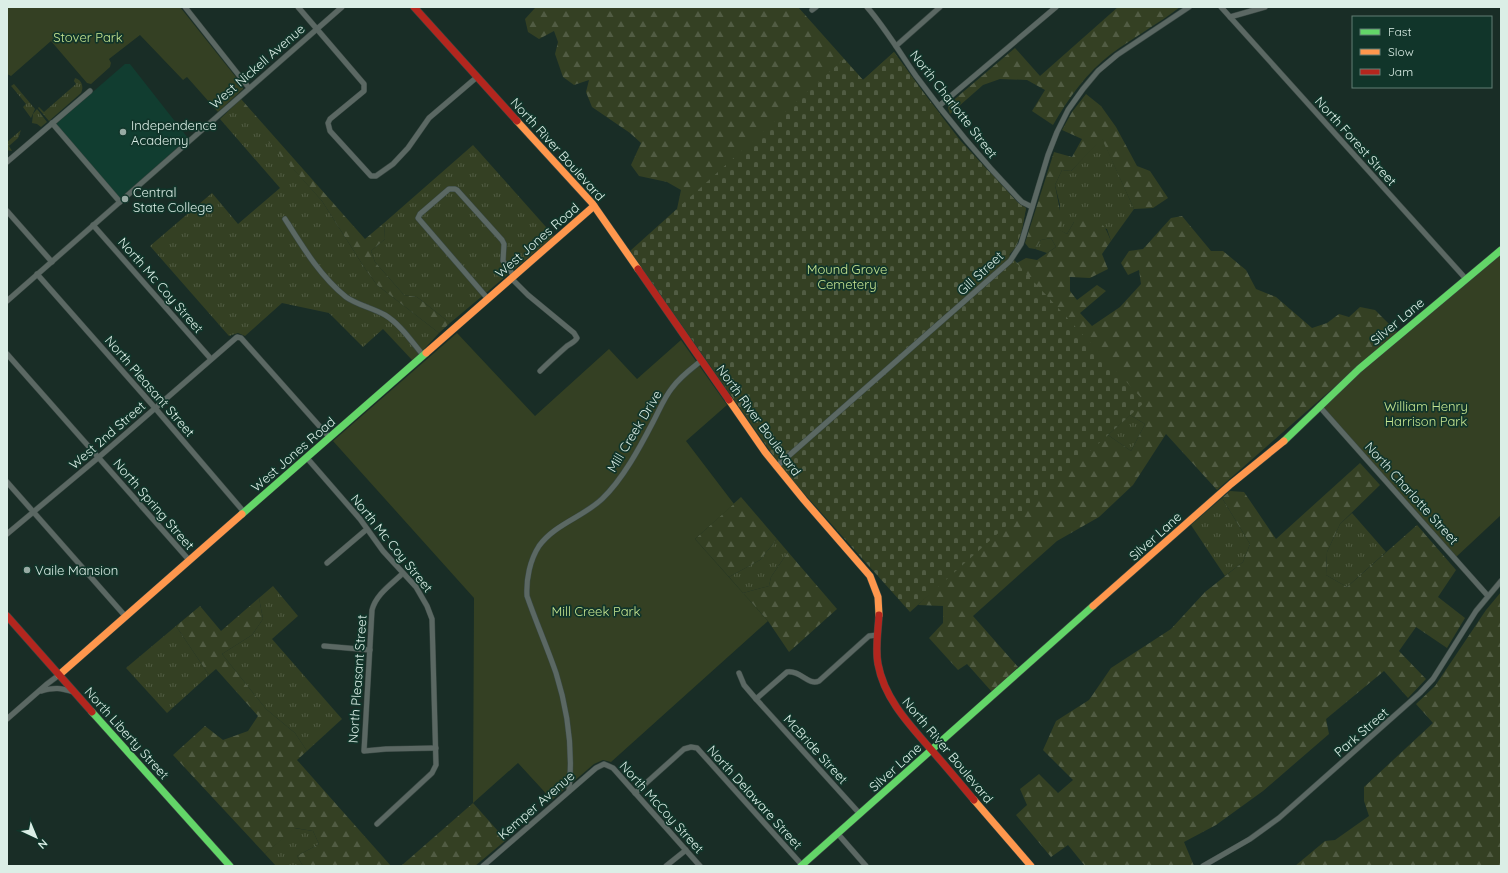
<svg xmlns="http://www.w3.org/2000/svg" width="1508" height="873" font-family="Quicksand,sans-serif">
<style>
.built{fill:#113d30}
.grass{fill:url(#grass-tufts)}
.forest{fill:url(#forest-firs)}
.cemetery{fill:url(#cemetery-stones)}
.park{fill:#344023}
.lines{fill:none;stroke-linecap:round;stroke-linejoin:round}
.street-casing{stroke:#394843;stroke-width:6}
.fast-casing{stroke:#394843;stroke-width:8}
.slow-casing{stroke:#394843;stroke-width:8}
.jam-casing{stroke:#394843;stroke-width:8}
.street{stroke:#5b6863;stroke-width:5}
.fast{stroke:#63d668;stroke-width:7}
.slow{stroke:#ff974d;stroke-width:7}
.jam{stroke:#b3261e;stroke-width:7}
.poi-dot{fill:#97aaa3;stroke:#11352a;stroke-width:1.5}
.labels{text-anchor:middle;stroke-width:3.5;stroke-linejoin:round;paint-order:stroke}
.park-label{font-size:13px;fill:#c7e591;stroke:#11352a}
.street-label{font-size:13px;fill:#dbeee6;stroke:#11352a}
.poi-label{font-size:13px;fill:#dbeee6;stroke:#11352a;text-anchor:start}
</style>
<defs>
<pattern id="grass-tufts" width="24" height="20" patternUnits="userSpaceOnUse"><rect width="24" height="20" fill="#344023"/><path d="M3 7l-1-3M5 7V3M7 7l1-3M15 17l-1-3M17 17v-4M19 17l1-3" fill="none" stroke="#515c43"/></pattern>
<pattern id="forest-firs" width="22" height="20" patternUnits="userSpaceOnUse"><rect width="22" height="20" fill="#344023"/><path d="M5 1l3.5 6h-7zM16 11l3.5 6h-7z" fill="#515c43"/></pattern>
<pattern id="cemetery-stones" width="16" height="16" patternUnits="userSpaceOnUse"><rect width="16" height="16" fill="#344023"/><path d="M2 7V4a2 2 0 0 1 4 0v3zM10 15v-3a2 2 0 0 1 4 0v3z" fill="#515c43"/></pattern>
</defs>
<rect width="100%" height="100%" fill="#192d26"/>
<path class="built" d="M125,64H130L188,138L122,197H119L57,126V123Z"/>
<g class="grass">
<path d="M75,78C82,80 84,87 81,93L49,121L38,108L39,107L44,112L76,84L74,81Z"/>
<path d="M14,84L35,109L31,118L23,107L26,104L12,87L11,86Z"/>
<path d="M241,99L239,108L322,201L364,267L377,285L439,333L413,361L383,329L363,347L329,313L282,303L245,336L238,333L229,336L150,246L212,193L238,224L280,188L220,119Z"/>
<path d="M37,109L47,122L41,127L37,124L32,123L33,114Z"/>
<path d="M21,130L18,138L9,146L12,151L7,150V142Z"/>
<path d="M1102,138L1134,209L1111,241L1107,229L1074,222L1067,234L1059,230L1060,205L1055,185L1062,170L1071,171Z"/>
<path d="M473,145L554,236L450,323L417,297L404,295L375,262L371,251L385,239L384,223Z"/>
<path d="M1051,238L1056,247L1047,253L1035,249L1041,240Z"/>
<path d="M1130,415L1145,424L1131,451L1108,435Z"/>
<path d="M1222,498L1250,544L1243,562L1225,576L1191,525Z"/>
<path d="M1352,513L1386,552L1347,587L1326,575L1327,552L1340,524Z"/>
<path d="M777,539L788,552L771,577L769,586L743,593L729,577L760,560Z"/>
<path d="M273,586L298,616L272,639L342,719L307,751L295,733L266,709L222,654L252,635L263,619L259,598Z"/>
<path d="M176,626L209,675L167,713L126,668Z"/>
<path d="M294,828L313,831L319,844L297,856L303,866H276L265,854Z"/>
</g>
<g class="forest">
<path d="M535,7H798L863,80L894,52L923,92L940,114L677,209L681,190L667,182L639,176L631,165L641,143L630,133L592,107L586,92L589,80L574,85L563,77L555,54L558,42L554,31L539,39L528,32L525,19L535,8Z"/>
<path d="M1118,7H1180C1158,24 1134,37 1111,54C1087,72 1068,99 1053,125L1032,111L1045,90L1027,80L1000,79L983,85L950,114L948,108L950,103L1015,48L1040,76Z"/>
<path d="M1086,94L1101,106L1116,127L1137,166L1150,171L1168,198L1153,208L1134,209L1102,139L1071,171L1062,170L1055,185L1062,221L1060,230L1067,234L1074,222L1083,216C1101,220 1104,223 1111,241L1102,254L1108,269L1090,278L1070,277V291L1077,300L1097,285L1106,291L1080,313L1092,326L1120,307L1141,284L1139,270L1128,275L1121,263L1129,251L1143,249L1171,218L1182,216L1211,251H1223L1246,270L1256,289L1276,297L1312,328L1327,323L1339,314L1349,317L1360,307L1375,310L1397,332L1217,490L1166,434L1133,485L1099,517L1057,541L973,616L1018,667L992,692L967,664L958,670L929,638L943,623V606L918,605L1085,443L1108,435L1131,451L1145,424L1130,415L824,329L990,172L1018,203L1026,208L1021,234L1016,247L1009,255L1017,263L1026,258L1037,260L1056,247L1051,238L1041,240L1035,249L1029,248L1025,243L1054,152L1072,157L1082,139L1062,130L1072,112Z"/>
<path d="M241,99L365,239L384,223L385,239L371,251L375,262L404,295L417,297L450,323L439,333L377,285L364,267L322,201L238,108Z"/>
<path d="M1360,463L1380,485L1340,524L1327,552L1326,575L1347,587L1417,525L1456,570L1438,597L1465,618L1447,648L1416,627L1399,651L1426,679L1408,698L1384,671L1326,719L1329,734L1263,791L1216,825L1184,842L1194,866H1085L1068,845L1051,857L1016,815L1027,805L1020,789L1039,774L1058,793L1073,780L1043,750L1056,721L1089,700L1111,668L1171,629L1205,592L1243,562L1250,544L1222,498L1230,491L1244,492L1276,539Z"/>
<path d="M741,497L777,539L760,560L729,577L695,539Z"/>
<path d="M788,552L837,609L789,652L768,621L743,593L769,586L771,577Z"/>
<path d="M1501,592V866H1295L1325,841L1335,840L1369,816L1364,801V787L1433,723L1416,704L1435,686L1486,610Z"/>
<path d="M259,598L263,619L252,635L222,654L266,709L295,733L307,751L297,760L391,866H303L297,856L319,844L313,831L295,828L265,854L173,755L205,726L223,740L248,731L258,716L216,669L209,675L176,626L200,606L221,631Z"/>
<path d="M473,803L506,840L475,866H401Z"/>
</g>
<path class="cemetery" d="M894,52L923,92L960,140L1018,203L1026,208C1022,229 1022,238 1009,255L1145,402L910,612L784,471L630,251L844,59L863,80Z"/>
<g class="park">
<path d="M7,7H180L243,86V89L218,112L187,77L183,80L140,35L109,59L111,63L110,67L91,84L87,83L51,41L11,76L7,74Z"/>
<path d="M1501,250V515L1455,558L1319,406Z"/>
<path d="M457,333L535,416L609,349L637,379L681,340L727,405L686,441L734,504L695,539L768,621L611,762L603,760L594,764L552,800L518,763L473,803L474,598L333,441Z"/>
</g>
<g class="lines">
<g class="street-casing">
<g id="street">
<path d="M185,7L249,88"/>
<path d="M298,7L364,84V91L330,119L328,123L330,131L371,176H376L393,164L408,148L429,118L477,77"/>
<path d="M867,7C886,29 900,53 916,76C949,121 984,163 1022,202L1032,207"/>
<path d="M1221,7L1466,279"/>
<path d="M812,10L816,7"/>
<path d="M1230,17L1265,7"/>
<path d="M896,46L940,7"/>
<path d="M939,106L1056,7"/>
<path d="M52,123L120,202"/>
<path d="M7,162L90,91"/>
<path d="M7,211L52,262"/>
<path d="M285,219C302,246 320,276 346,297C357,305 373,308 385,315C400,324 412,342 423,355"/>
<path d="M93,225L211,359"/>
<path d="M37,274L155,408L244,512"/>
<path d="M512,279L528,295L574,333L577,338C575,342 571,343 567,346C558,354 549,362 540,371"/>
<path d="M488,299L418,218L420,214L449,189H455L457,190L502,240L504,244L503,261L514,276"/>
<path d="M7,301L342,7"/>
<path d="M7,354L189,560"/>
<path d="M1319,406L1488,596"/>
<path d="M307,458L360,519L383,551L416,587L427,606L432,619L436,765L432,773L377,824"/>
<path d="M776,467L1010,261L1021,244L1048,155L1057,132L1068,110L1083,89L1098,71L1117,55L1189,7"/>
<path d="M7,482L126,617"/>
<path d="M7,534L99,457L237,337L241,338L330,438"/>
<path d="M327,563L367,529"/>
<path d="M403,573C392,584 376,594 372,610L364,751L386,749L436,748"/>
<path d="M324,646L370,650"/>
<path d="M739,673L744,685L756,699L860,814"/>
<path d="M41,691C55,687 60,688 74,692"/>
<path d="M756,699L787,672C801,670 808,686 819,681L869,636L877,635"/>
<path d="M7,719L47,684L59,675"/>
<path d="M569,791C573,752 568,711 556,673C547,647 536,622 527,596C526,579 530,560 539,546C555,524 583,517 602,499C623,479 640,447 653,422C659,411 664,398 672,388C680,377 691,369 701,361"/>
<path d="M635,793L684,749L691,747L697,748L802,865"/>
<path d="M838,834L866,866"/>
<path d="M483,866L596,768L604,764L613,768L700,866"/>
<path d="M666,866L686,850"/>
<path d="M1203,866L1250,839L1279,818L1420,693L1433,679L1476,611L1501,581"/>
</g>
</g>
<g class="fast-casing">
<g id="fast">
<path d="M1284,441L1359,369L1501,250"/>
<path d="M242,514L426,353"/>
<path d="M92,712L230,866"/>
<path d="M801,866L1093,606"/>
</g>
</g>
<g class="slow-casing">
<g id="slow">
<path d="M517,121L592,203L638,269"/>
<path d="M426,353L594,206"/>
<path d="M729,400L765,452L804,500L870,576L878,597L879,615"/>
<path d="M1093,606L1231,484L1284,441"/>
<path d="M59,675L242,514"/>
<path d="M974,800L1031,866"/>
</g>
</g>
<g class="jam-casing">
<g id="jam">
<path d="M414,7L517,121"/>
<path d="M638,269L729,400"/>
<path d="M879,615C878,632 875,648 878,664C884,697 907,722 928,746C944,764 959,782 974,800"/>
<path d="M7,616L92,712"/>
</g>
</g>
<use href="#street" class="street"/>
<use href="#fast" class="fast"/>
<use href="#slow" class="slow"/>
<use href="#jam" class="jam"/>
</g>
<g class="poi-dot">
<circle cx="123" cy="132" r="4"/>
<circle cx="125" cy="199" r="4"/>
<circle cx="27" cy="570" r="4"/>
</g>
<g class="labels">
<g class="park-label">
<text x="88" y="42">Stover Park</text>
<text x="847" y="274">Mound Grove<tspan x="847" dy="15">Cemetery</tspan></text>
<text x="1426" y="411">William Henry<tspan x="1426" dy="15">Harrison Park</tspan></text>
<text x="596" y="616">Mill Creek Park</text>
</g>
<g class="street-label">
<text transform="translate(257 66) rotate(-41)" y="5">West Nickell Avenue</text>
<text transform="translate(954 104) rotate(52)" y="5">North Charlotte Street</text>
<text transform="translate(1356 141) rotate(48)" y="5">North Forest Street</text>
<text transform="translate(558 149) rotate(48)" y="5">North River Boulevard</text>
<text transform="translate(537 240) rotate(-41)" y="5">West Jones Road</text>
<text transform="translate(980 273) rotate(-43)" y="5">Gill Street</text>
<text transform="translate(161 285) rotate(49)" y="5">North Mc Coy Street</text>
<text transform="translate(1397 321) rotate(-40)" y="5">Silver Lane</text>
<text transform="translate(150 386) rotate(49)" y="5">North Pleasant Street</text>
<text transform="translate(759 420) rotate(54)" y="5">North River Boulevard</text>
<text transform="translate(634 431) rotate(-59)" y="5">Mill Creek Drive</text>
<text transform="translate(107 435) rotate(-41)" y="5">West 2nd Street</text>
<text transform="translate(293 454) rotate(-41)" y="5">West Jones Road</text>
<text transform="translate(1412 493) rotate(48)" y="5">North Charlotte Street</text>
<text transform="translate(154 504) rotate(49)" y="5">North Spring Street</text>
<text transform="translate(1155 536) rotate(-42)" y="5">Silver Lane</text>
<text transform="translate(392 543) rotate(51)" y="5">North Mc Coy Street</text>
<text transform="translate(357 679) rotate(-86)" y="5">North Pleasant Street</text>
<text transform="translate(1361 732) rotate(-41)" y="5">Park Street</text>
<text transform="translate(127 733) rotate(48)" y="5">North Liberty Street</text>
<text transform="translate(816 749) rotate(48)" y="5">McBride Street</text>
<text transform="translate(948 750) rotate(50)" y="5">North River Boulevard</text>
<text transform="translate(895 767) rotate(-42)" y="5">Silver Lane</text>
<text transform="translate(755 797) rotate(48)" y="5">North Delaware Street</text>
<text transform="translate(536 805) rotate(-41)" y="5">Kemper Avenue</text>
<text transform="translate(662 807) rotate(48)" y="5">North McCoy Street</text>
</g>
<g class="poi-label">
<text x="131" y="130">Independence<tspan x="131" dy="15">Academy</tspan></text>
<text x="133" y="197">Central<tspan x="133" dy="15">State College</tspan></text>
<text x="35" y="575">Vaile Mansion</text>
</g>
</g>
<rect width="1508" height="873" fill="none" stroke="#dbeee6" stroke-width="16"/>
<rect x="1352" y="16" width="140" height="72" fill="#11352a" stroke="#627f75"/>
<rect x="1360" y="29" width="20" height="6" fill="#63d668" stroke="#627f75"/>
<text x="1388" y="36" font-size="12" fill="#dbeee6">Fast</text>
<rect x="1360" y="49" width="20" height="6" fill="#ff974d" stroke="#627f75"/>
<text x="1388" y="56" font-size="12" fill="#dbeee6">Slow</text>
<rect x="1360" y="69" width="20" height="6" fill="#b3261e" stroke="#627f75"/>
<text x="1388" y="76" font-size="12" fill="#dbeee6">Jam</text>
<g transform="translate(36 837) rotate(136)" stroke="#11352a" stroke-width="3" paint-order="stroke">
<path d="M0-3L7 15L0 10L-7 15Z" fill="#dbeee6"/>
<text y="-6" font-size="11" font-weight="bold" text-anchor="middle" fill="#dbeee6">N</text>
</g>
</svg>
